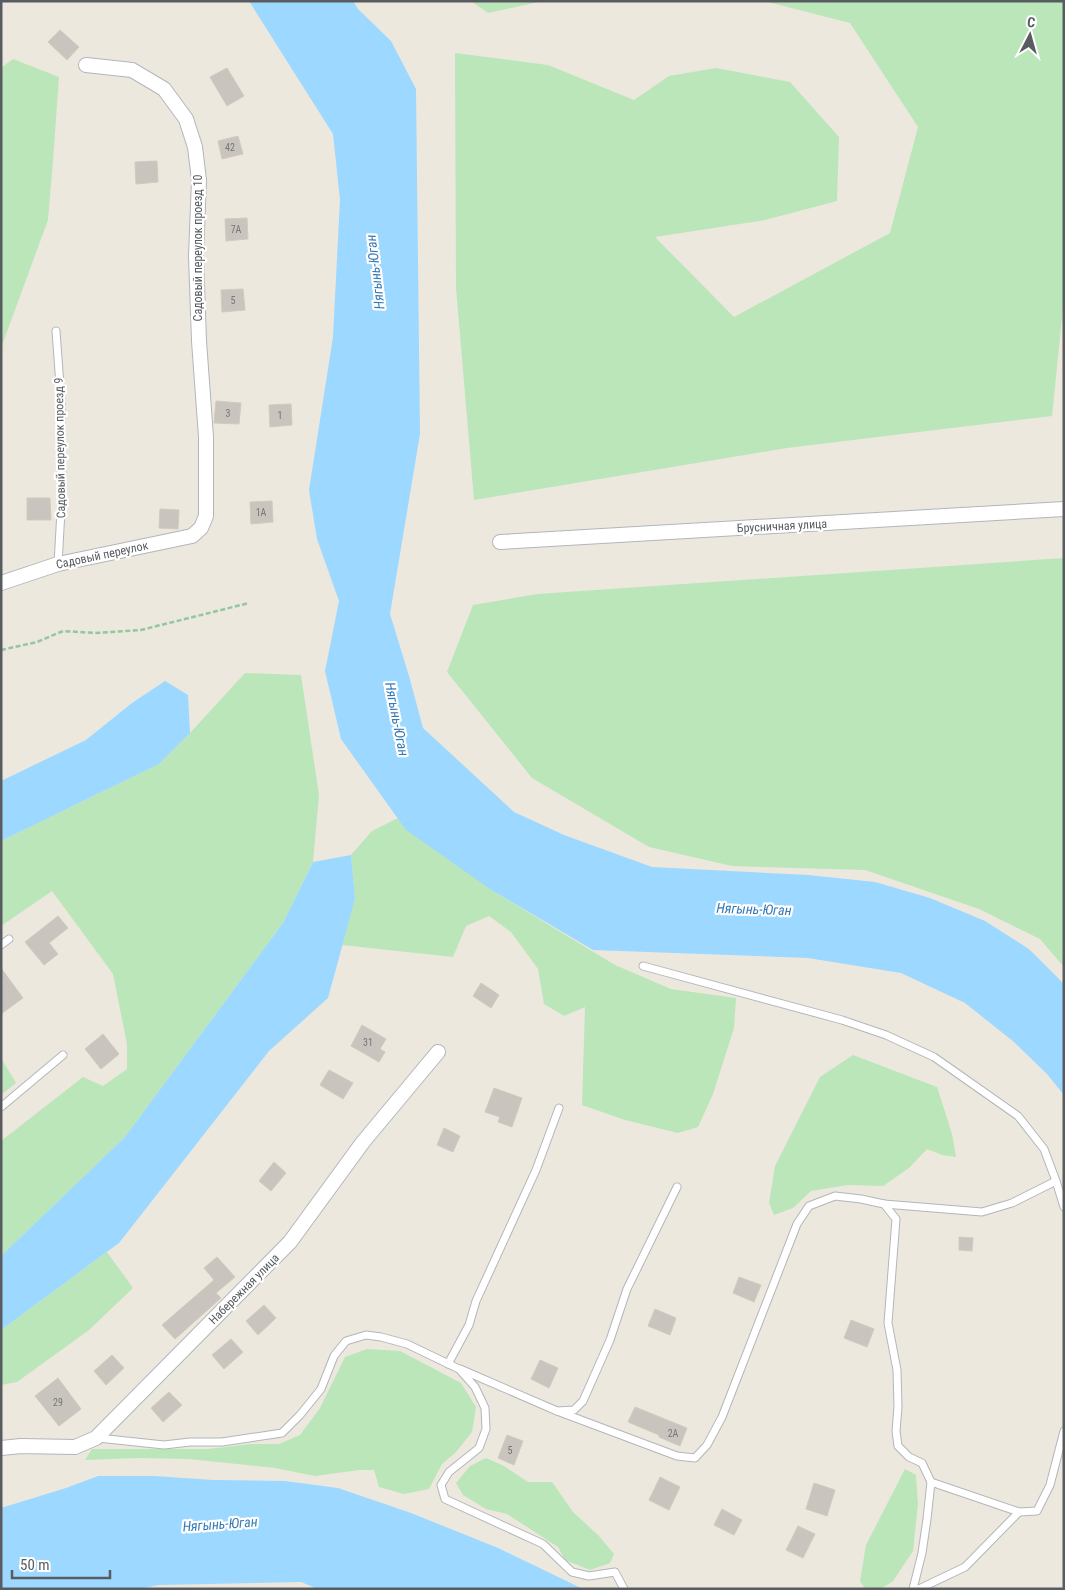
<svg xmlns="http://www.w3.org/2000/svg" width="1065" height="1590" font-family="'Roboto Condensed',sans-serif">
<style>
.green{fill:#bbe6b9}
.water{fill:#9cd8ff}
.building{fill:#c9c5be;stroke:#d1cabd}
.lines{fill:none;stroke-linecap:round;stroke-linejoin:round}
.lane-casing{stroke:#b2b6bb;stroke-width:9}
.street-casing{stroke:#b2b6bb;stroke-width:16}
.path{stroke:#92c79f;stroke-width:2.5;stroke-dasharray:5 2.5;stroke-linecap:butt}
.lane{stroke:#fff;stroke-width:7}
.street{stroke:#fff;stroke-width:14}
.labels{text-anchor:middle;stroke-width:4.5;stroke-linejoin:round;paint-order:stroke}
.number-label{font-size:10px;fill:#747678}
.street-label{font-size:12px;fill:#585c61;stroke:#fff}
.water-label{font-size:14px;font-style:italic;fill:#3579b5;stroke:#fff}
</style>
<rect width="100%" height="100%" fill="#ece8de"/>
<g class="green">
<path d="M471,1H543L488,13Z"/>
<path d="M764,1H1064V298L1052,416L787,448L474,500L456,288L455,53L548,65L634,100L669,76L716,68L790,82L839,137L837,201L765,220L655,237L734,317L890,233L918,127L850,23Z"/>
<path d="M13,59L59,77L53,161L48,220L1,348V68Z"/>
<path d="M1064,558V967L1040,939L979,909L865,870L732,866L649,847L532,778L447,672L473,605L537,594Z"/>
<path d="M245,673L301,675L319,795L313,862L283,923L125,1137L1,1256V1141L83,1077L103,1086L127,1069V1044L113,974L52,891L1,926V841L159,764L190,733Z"/>
<path d="M398,818L493,891L615,965L671,989L736,998L734,1028L713,1094L698,1127L678,1133L625,1120L582,1105L585,1007L564,1016L544,1004L538,969L511,932L489,916L466,926L453,957L342,945L355,899L351,855L372,831Z"/>
<path d="M853,1055L937,1087L952,1134L956,1157L942,1155L927,1149L909,1168L883,1186L848,1185L811,1191L793,1208L774,1215L769,1203L775,1166L820,1077Z"/>
<path d="M1,1058L16,1083L1,1095Z"/>
<path d="M107,1252L133,1288L89,1330L17,1382L1,1385V1330Z"/>
<path d="M367,1349L400,1351L461,1383L476,1407L472,1432L456,1452L442,1464L429,1489L404,1494L379,1487L374,1470H359L315,1476L275,1468L189,1459L138,1458L85,1460L92,1449H208L251,1444H279L300,1435L320,1408L345,1357Z"/>
<path d="M486,1458L504,1466L528,1482H552L573,1512L598,1535L614,1554L610,1563L590,1570L565,1560L558,1547L507,1514L486,1509L463,1495L456,1483L470,1466Z"/>
<path d="M905,1469L916,1475L918,1504L913,1551L893,1581L881,1589H865L860,1581L866,1545Z"/>
</g>
<g class="water">
<path d="M249,1H353L358,9L391,41L416,89L420,434L390,614L409,676L423,728L514,812L564,835L652,867L808,875L875,882L930,898L985,921L1029,949L1064,984V1095L1047,1074L1014,1042L965,1003L901,973L808,958L593,950L493,891L406,830L341,739L325,671L339,601L317,539L309,490L333,337L340,200L333,134Z"/>
<path d="M165,681L188,695L190,733L159,764L1,841V781L86,740L132,703Z"/>
<path d="M351,855L355,899L328,998L269,1051L119,1243L1,1330V1256L125,1137L283,923L313,862Z"/>
<path d="M98,1476H154L213,1480L285,1481L338,1488L411,1513L498,1548L583,1589H318L301,1582L159,1585L138,1589H1V1508L66,1488Z"/>
</g>
<g class="building">
<path d="M60,30L79,47L67,60L48,42Z"/>
<path d="M227,68L244,96L227,106L210,77Z"/>
<path d="M238,136L243,154L222,159L218,141Z"/>
<path d="M157,161L158,182L136,184L135,162Z"/>
<path d="M247,218L248,239L226,241L225,219Z"/>
<path d="M243,289L245,310L222,312L221,290Z"/>
<path d="M216,401L241,403L239,424L214,423Z"/>
<path d="M291,404L292,425L270,427L269,405Z"/>
<path d="M27,498H50L51,520H27Z"/>
<path d="M272,501L273,522L251,524L250,502Z"/>
<path d="M160,509L179,510L178,529L159,528Z"/>
<path d="M58,916L68,928L49,943L58,954L44,965L25,942Z"/>
<path d="M1,968L23,998L1,1014Z"/>
<path d="M481,983L499,995L491,1008L473,996Z"/>
<path d="M362,1025L386,1039L380,1049L385,1052L379,1062L351,1046Z"/>
<path d="M103,1034L119,1054L101,1069L85,1049Z"/>
<path d="M329,1070L353,1083L343,1099L320,1085Z"/>
<path d="M494,1088L522,1098L512,1127L498,1122L500,1117L485,1112Z"/>
<path d="M444,1128L460,1136L453,1152L437,1145Z"/>
<path d="M274,1162L286,1173L271,1191L259,1181Z"/>
<path d="M959,1237L973,1238L972,1251L959,1250Z"/>
<path d="M217,1257L235,1277L216,1293L221,1298L175,1339L162,1325L214,1280L204,1268Z"/>
<path d="M739,1277L761,1285L754,1302L733,1293Z"/>
<path d="M264,1305L276,1318L258,1335L246,1321Z"/>
<path d="M655,1309L676,1318L670,1335L648,1326Z"/>
<path d="M851,1320L874,1329L867,1347L844,1338Z"/>
<path d="M231,1339L243,1352L224,1369L212,1355Z"/>
<path d="M112,1355L124,1368L106,1385L94,1371Z"/>
<path d="M540,1360L558,1368L549,1388L531,1379Z"/>
<path d="M58,1378L81,1409L59,1426L35,1396Z"/>
<path d="M169,1392L182,1405L163,1422L151,1408Z"/>
<path d="M635,1407L687,1428L680,1446L659,1437V1435L628,1422Z"/>
<path d="M507,1435L523,1441L514,1465L498,1458Z"/>
<path d="M660,1477L680,1487L669,1510L649,1500Z"/>
<path d="M814,1483L835,1490L827,1516L806,1509Z"/>
<path d="M722,1509L742,1520L734,1535L714,1525Z"/>
<path d="M798,1526L815,1534L803,1558L786,1550Z"/>
</g>
<g class="lines">
<g class="lane-casing">
<g id="lane">
<path d="M56,331L61,399L62,493L58,564"/>
<path d="M1,945L9,939"/>
<path d="M643,966L842,1020L886,1035L934,1057L1018,1116L1044,1149L1056,1181L1064,1207"/>
<path d="M1,1107L63,1055"/>
<path d="M884,1204L982,1212L1012,1203L1056,1181"/>
<path d="M451,1365L448,1364L469,1325L476,1301L536,1170L559,1108"/>
<path d="M460,1369L557,1411L574,1410L583,1401L610,1340L627,1289L677,1187"/>
<path d="M557,1411L677,1456L695,1458L707,1445L722,1417L797,1224L809,1206L835,1196L861,1199L884,1204L896,1219L888,1323L897,1370L898,1407L896,1431L898,1446L909,1457L922,1463L931,1482L927,1519L922,1553L913,1589"/>
<path d="M98,1438L164,1445L190,1442H222L282,1433L300,1415L321,1389L334,1356L346,1341L366,1335L381,1337L407,1344L459,1369L475,1387L485,1408L486,1429L479,1448L449,1472L441,1485L445,1499L543,1544L572,1572L589,1576L615,1572L624,1589"/>
<path d="M931,1482L1019,1512L1037,1511L1050,1485L1064,1431"/>
<path d="M919,1589L965,1567L1019,1512"/>
</g>
</g>
<g class="street-casing">
<g id="street">
<path d="M500,542L1064,509"/>
<path d="M1,583L58,564L192,536L201,528L206,516V437L199,341L196,256L199,180L195,147L186,119L164,89L132,70L86,65"/>
<path d="M1,1448L21,1446L75,1447L96,1438L290,1242L363,1142L438,1052"/>
</g>
</g>
<path class="path" d="M1,650L37,642L63,631L95,633L141,630L249,603"/>
<use href="#lane" class="lane"/>
<use href="#street" class="street"/>
</g>
<g class="labels">
<g class="number-label">
<text x="230" y="151">42</text>
<text x="236" y="233">7А</text>
<text x="233" y="304">5</text>
<text x="228" y="417">3</text>
<text x="280" y="419">1</text>
<text x="261" y="516">1А</text>
<text x="368" y="1046">31</text>
<text x="58" y="1406">29</text>
<text x="673" y="1437">2А</text>
<text x="510" y="1454">5</text>
</g>
<g class="street-label">
<text transform="translate(198 248) rotate(-90)" y="4">Садовый переулок проезд 10</text>
<text transform="translate(60 448) rotate(-91)" y="4">Садовый переулок проезд 9</text>
<text transform="translate(782 526) rotate(-3)" y="4">Брусничная улица</text>
<text transform="translate(102 555) rotate(-12)" y="4">Садовый переулок</text>
<text transform="translate(244 1289) rotate(-45)" y="4">Набережная улица</text>
</g>
<g class="water-label">
<text transform="translate(375 272) rotate(-97)" y="5">Нягынь-Юган</text>
<text transform="translate(397 719) rotate(79)" y="5">Нягынь-Юган</text>
<text transform="translate(754 909) rotate(2)" y="5">Нягынь-Юган</text>
<text transform="translate(220 1524) rotate(-4)" y="5">Нягынь-Юган</text>
</g>
</g>
<rect width="1065" height="1590" fill="none" stroke="#585c61" stroke-width="5"/>
<g transform="translate(1030 35) rotate(6)" stroke="#ffffff" stroke-width="4" paint-order="stroke">
<path d="M0-4L9 19L0 12L-9 19Z" fill="#585c61"/>
<text y="-8" font-size="14" font-weight="bold" text-anchor="middle" fill="#585c61">С</text>
</g>
<path d="M12 1570v8h98v-8" fill="none" stroke="#585c61" stroke-width="2.5"/>
<text x="20" y="1570" font-size="15" fill="#585c61" stroke="#ffffff" stroke-width="4" paint-order="stroke">50 m</text>
</svg>
